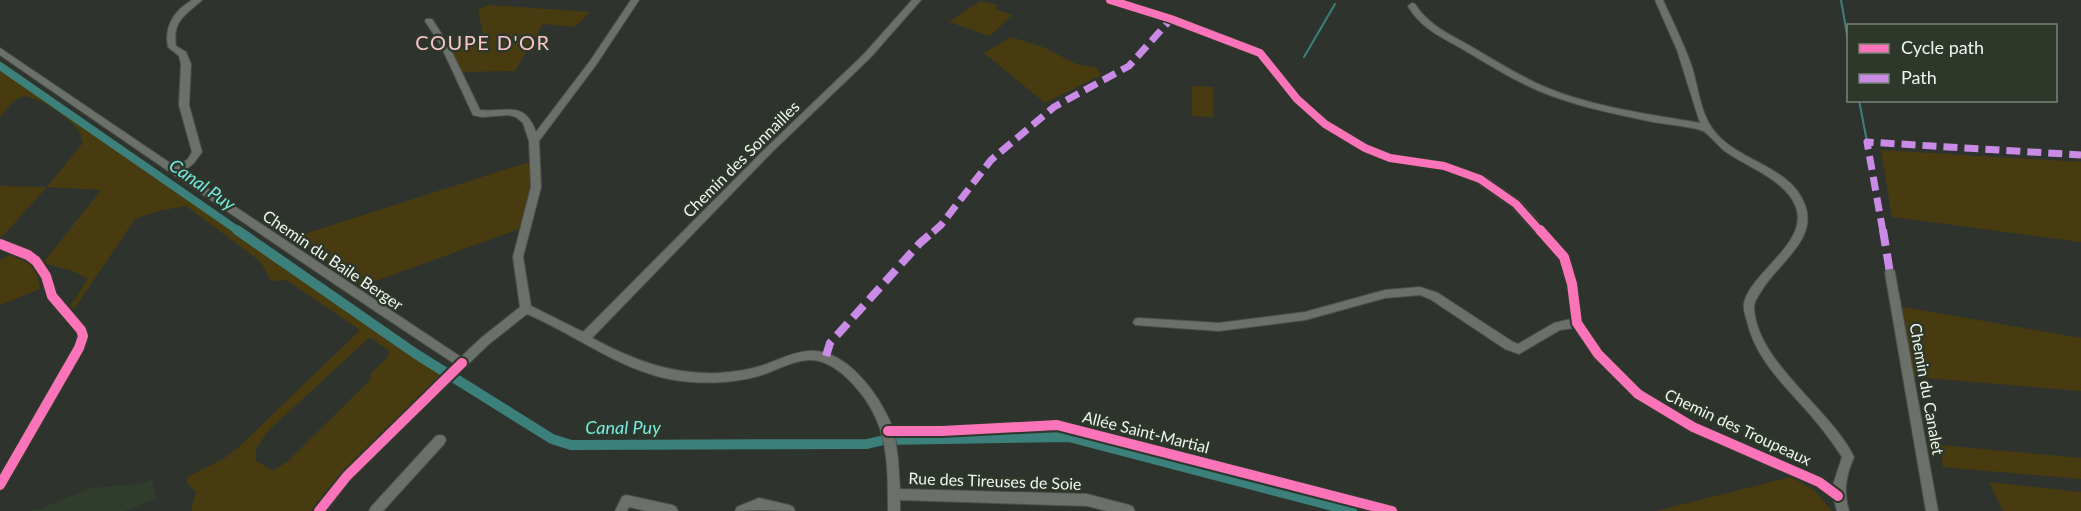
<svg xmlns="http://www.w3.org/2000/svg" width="2081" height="511" font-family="Lato,sans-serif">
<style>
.built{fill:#303d2d}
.green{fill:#493b10;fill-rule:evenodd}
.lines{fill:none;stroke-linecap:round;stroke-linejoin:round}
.stream{stroke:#3c807c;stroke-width:2}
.canal-far1{stroke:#3c807c;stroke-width:8}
.canal{stroke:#3c807c;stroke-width:10}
.minor-casing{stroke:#4a504a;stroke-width:2}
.minor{fill:#6b706a;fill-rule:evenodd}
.quiet-far1{stroke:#ca8be6;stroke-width:7;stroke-dasharray:14 7;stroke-linecap:butt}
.quiet{stroke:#ca8be6;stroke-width:8;stroke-dasharray:16 8;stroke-linecap:butt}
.cycleway-far1-casing{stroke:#2d372a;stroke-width:11}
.cycleway-casing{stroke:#2d372a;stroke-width:14}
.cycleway-far1{stroke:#fb73b8;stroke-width:8}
.cycleway{stroke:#fb73b8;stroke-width:10}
.labels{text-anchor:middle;stroke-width:5;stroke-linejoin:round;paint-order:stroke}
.street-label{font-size:16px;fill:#f0f6ee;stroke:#2d372a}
.water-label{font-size:18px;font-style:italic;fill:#77e8e2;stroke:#2d372a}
.quarter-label{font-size:20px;letter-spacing:1.5px;fill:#f9c5cb;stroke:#2d372a}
</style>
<rect width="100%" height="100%" fill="#2e342d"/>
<path class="built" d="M152,480L157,498L125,511H29L40,509L91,488L140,484Z"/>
<g class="green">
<path d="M980,1L997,5L995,9L1012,15L990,36L949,22Z"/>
<path d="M488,5L590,12L575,27L543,24L515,71L460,72L452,52L484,38L478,10Z"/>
<path d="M1011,37L1045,48L1076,64L1097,68L1101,75L1045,103L984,53Z"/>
<path d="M0,68L444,376L347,471L313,511H191L196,492L187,483V477L223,459L240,446L360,330L286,280L271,281L262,264L252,255L186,206L158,211L135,219L74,309H68L88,279L73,271L43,263L101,190L47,187L0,239V186L47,187L83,143C81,139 81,133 78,130C70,118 34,93 21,97C12,100 6,111 0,117ZM370,337L389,351L388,357L371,373L370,380L288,461L273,471L256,461V448L269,430Z"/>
<path d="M1192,86L1213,87V117L1192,116Z"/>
<path d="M1881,150L2081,162V242L1892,217Z"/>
<path d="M529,162L533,187L519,229L362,286L295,237Z"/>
<path d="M16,253C35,265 36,268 40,289L0,305V260Z"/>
<path d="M1902,307L2081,338V391L1913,377Z"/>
<path d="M1940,445L2081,458V479L1943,467Z"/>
<path d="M1791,477L1814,490L1832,511H1656Z"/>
<path d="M1989,482L2081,492V511H2003Z"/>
</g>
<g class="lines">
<g class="stream">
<path d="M1841,0L1848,40"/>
<path d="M1304,57L1335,4"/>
<path d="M1859,100L1867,142"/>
</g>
<path class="canal-far1" d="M0,66L240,232"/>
<path class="canal" d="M237,230L416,354L552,439L571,445L867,444L884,440L1069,437L1352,511"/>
<g class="minor-casing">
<g id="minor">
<path d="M192,0H202C186,15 172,20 176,46L186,52L191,64L189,105L202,152L194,163L183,172L461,357L481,338L520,307L513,257L531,187L529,141L523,123L516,117L508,115L482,117L473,115L440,44L425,21L426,19H432L448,44L480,110C506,113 524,99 536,132L590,61L631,0H639L596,65L539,141L541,187L523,257L531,306L583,332L766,148L864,54L912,0H921L870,58L772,152L592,338C633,360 672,375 719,373C734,372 749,370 764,365C778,360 793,352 808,351C846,348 879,394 892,426H942L1057,420L1392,505L1396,507L1398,511H1370L1057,430L942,436H895L898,459L900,489L1087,494L1129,505L1133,507L1135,511H1107L1087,506L900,500V511H888C888,456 888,417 846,377C836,368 824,360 810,360C794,360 777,370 762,375C736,383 708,384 681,381C624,374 579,336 527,314L489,344L466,366L462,368L458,366C304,265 152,160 0,55V48L176,167L188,159L192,152L179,105L181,64L179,56L168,47C164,26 174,11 192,0Z"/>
<path d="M1106,0H1119L1174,17L1263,51L1300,97L1328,122L1368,146L1391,155L1444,162L1484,176L1520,201L1568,254L1577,284L1582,322L1602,351L1642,391L1697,423L1823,478L1833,485L1842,457C1835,446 1827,435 1818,424C1792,392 1756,363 1747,321C1745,315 1743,309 1744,303C1753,267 1822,237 1789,195C1773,175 1746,166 1726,152C1719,147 1708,133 1703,131C1695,127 1664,124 1653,122C1619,115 1585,108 1552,96C1521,85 1493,67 1464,50C1442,37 1421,29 1408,6L1412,3L1415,4C1429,26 1451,35 1472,47C1496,61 1519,76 1545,87C1593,107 1648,114 1700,123L1677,50L1655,0H1663C1673,22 1684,44 1692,67C1698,86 1700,111 1712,128C1735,162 1790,164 1805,205C1818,240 1777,264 1762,290C1759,295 1754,301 1754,307C1756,362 1830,408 1854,457C1846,476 1843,491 1849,511H1837L1834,500L1815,486L1689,431L1634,397L1594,357L1574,328L1560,330L1519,354L1505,349L1430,299L1420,295L1385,298L1305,320L1219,331L1135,325L1133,322L1135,319L1139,318L1219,323L1305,312L1385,290L1420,287L1438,293L1513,342L1518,344L1554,323L1571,319L1567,284L1559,259L1512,207L1476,182L1443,169L1390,161L1362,150L1322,126L1294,101L1257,55L1168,21L1107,2Z"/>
<path d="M0,240C21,247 43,254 52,277C54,283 54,290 57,295C66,310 83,319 89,336L83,351L4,489L0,491V474L74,347L77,336L76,332L48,299L41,277L32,264L24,258L0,248Z"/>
<path d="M1890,269L1894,270L1895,273L1938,511H1926L1885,273L1886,270Z"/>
<path d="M440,380L444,382L446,385L444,388L351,480L327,511H313L343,472L436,382Z"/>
<path d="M440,435L444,436L446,440L444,444L383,511H369L371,507L436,436Z"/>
<path d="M626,495L672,505L676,507L678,511H646L629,507L627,511H615L622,497Z"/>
<path d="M759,498L789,505L793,507L795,511L759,510L735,511L737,507Z"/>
</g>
</g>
<use href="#minor" class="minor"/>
<g class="quiet-far1">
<path d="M933,232L941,225L991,160L1054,107L1129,66L1171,19"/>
<path d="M1883,232L1867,142L2081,155"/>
</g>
<g class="quiet">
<path d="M1883,230L1890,273"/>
<path d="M826,356L830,343L920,243L935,230"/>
</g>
<g class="cycleway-far1-casing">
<path id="cycleway-far1" d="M1110,0L1171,19L1260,53L1297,99L1325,124L1365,148L1390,158L1444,166L1480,179L1516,204L1541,232"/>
</g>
<g class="cycleway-casing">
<g id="cycleway">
<path d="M1540,230L1564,257L1572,284L1577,323L1598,354L1638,394L1693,427L1819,482L1838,496"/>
<path d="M0,244L28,255L36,261L46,276L52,296L81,330L83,336L79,348L0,485"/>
<path d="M888,431H942L1057,425L1392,511"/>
<path d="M319,511L347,476L462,363"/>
</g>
</g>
<use href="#cycleway-far1" class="cycleway-far1"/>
<use href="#cycleway" class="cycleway"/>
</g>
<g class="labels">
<g class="street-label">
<text transform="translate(741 159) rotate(-45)" y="6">Chemin des Sonnailles</text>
<text transform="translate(333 260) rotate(34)" y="6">Chemin du Baile Berger</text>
<text transform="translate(1927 389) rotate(80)" y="6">Chemin du Canalet</text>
<text transform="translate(1738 427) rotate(25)" y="6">Chemin des Troupeaux</text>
<text transform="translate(1146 432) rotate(14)" y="6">Allée Saint-Martial</text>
<text transform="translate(995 481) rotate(2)" y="6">Rue des Tireuses de Soie</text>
</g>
<g class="water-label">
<text transform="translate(202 185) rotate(35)" y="6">Canal Puy</text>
<text x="623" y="434">Canal Puy</text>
</g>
<g class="quarter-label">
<text x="483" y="50">COUPE D'OR</text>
</g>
</g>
<rect x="1847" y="24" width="210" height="78" fill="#2d372a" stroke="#7b8378" stroke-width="1.5"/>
<rect x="1859" y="44" width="30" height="9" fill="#fb73b8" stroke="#7b8378" stroke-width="1.5"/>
<text x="1901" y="54" font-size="18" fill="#f0f6ee">Cycle path</text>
<rect x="1859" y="74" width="30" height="9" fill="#ca8be6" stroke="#7b8378" stroke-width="1.5"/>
<text x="1901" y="84" font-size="18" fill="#f0f6ee">Path</text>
</svg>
